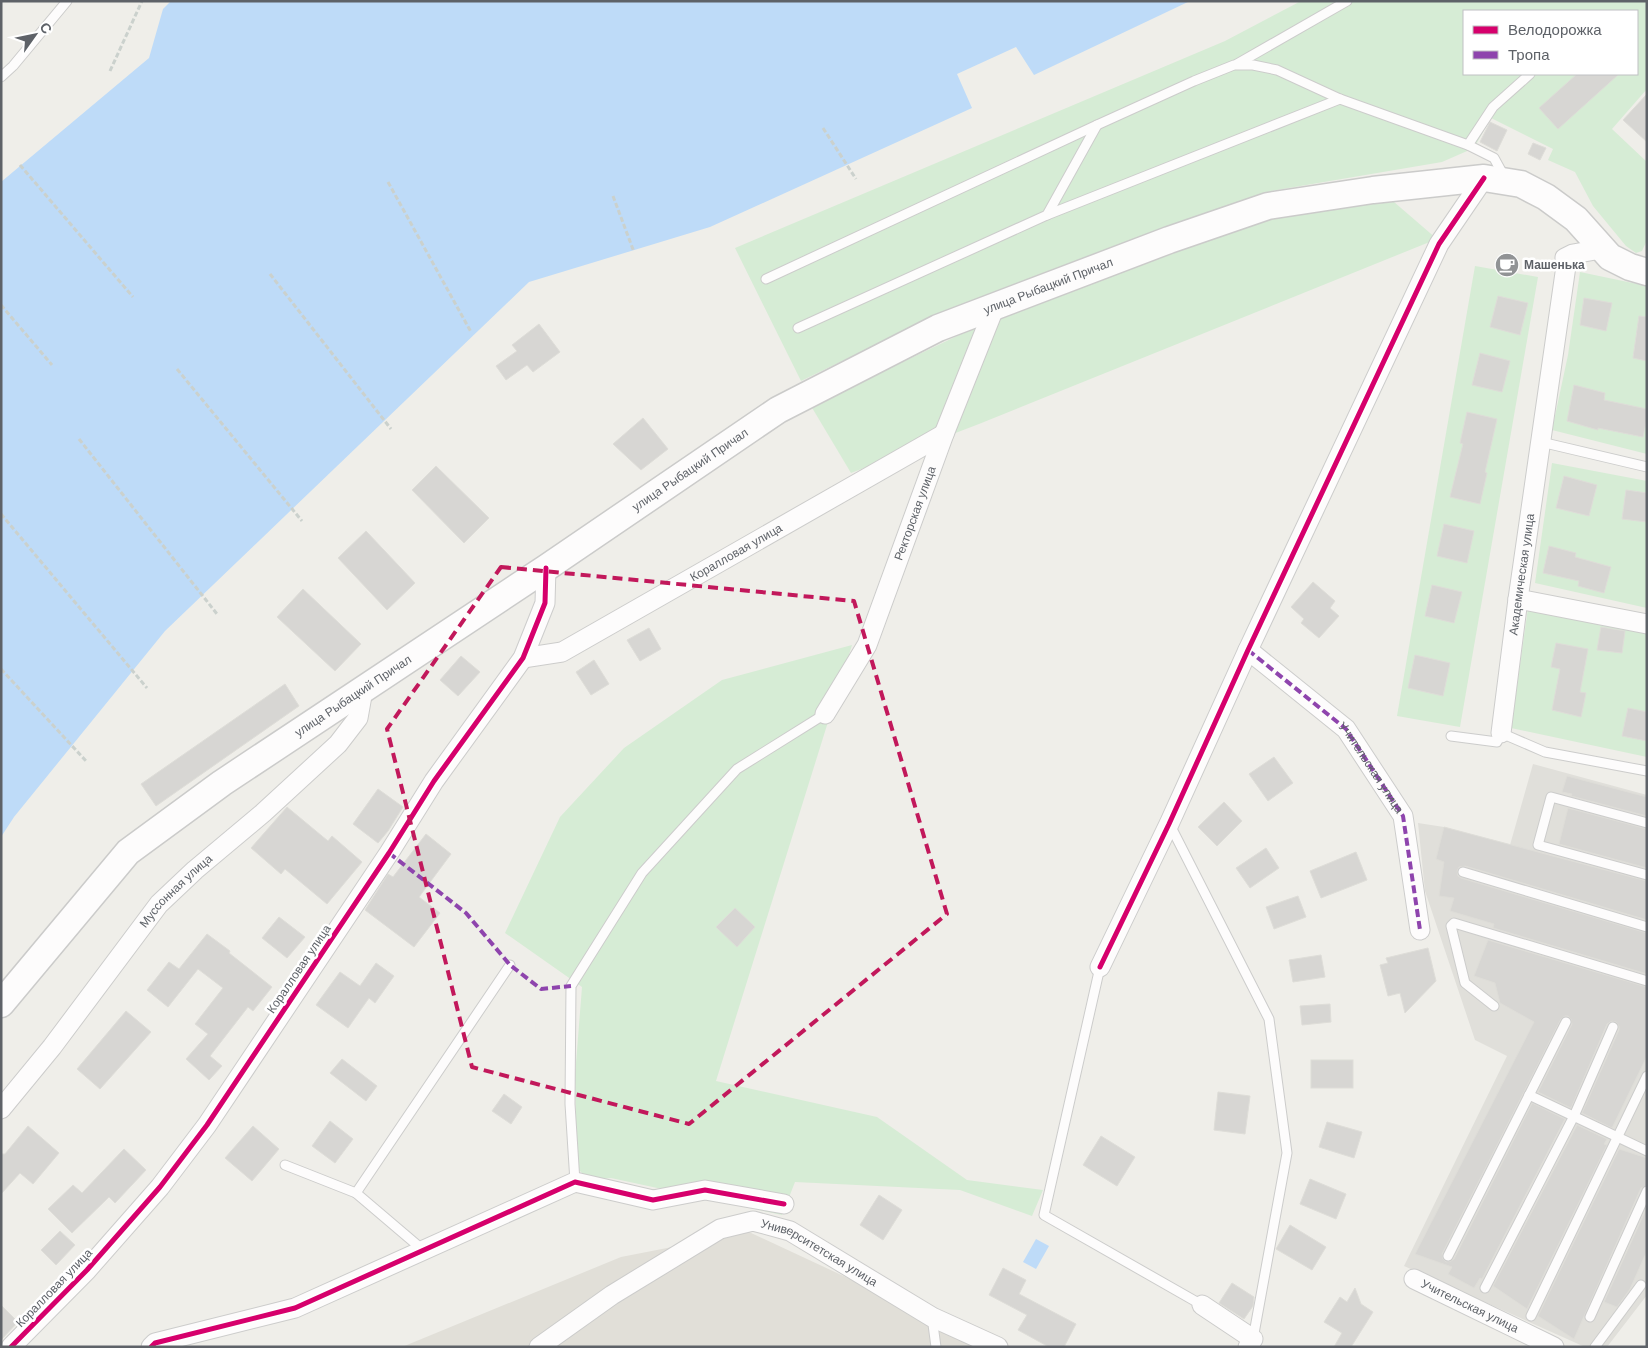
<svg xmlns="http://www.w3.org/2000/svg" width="1648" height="1348" font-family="Arial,sans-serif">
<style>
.industrial{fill:#e0dfda}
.education{fill:#e1dfd8}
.green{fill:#d6ecd5;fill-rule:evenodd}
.water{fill:#bedbf8}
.building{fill:#d7d6d3;stroke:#deddd8}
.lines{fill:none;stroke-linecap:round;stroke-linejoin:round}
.lane-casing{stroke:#cccccb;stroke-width:11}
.street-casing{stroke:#cccccb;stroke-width:21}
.secondary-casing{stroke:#cbcbca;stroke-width:29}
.path{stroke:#cbd1cd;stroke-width:3;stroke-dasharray:5 2.5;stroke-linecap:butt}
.lane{stroke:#fdfcfc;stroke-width:9}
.street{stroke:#fdfcfc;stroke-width:19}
.secondary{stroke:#fdfcfc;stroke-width:26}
.quiet{stroke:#8e44ad;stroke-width:4;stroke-dasharray:8 4;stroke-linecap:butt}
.cycleway-casing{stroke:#fff;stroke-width:8}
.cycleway{stroke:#d6006c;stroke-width:5}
.marked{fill:none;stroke:#c2185b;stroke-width:4;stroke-dasharray:10 6;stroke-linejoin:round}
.labels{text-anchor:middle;stroke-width:5;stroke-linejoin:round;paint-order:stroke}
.poi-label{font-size:12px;font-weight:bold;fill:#5e6268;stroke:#fff;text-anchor:start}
.street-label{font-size:12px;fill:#5e6268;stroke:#fff}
</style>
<rect width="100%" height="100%" fill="#efeee9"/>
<path class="industrial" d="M1533,764L1647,795V1295L1607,1347H1585L1404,1266L1507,1056L1475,1040L1425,891L1418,823L1444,827L1510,845Z"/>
<path class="education" d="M749,1232L996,1347H402L621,1257Z"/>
<g class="green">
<path d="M1301,1H1647V89L1612,129L1647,162V240L1642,251L1636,253L1626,246L1593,206L1575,172L1548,160L1553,149L1491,118L1474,148L1442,162L1271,191L941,313L801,381L735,248L1225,41ZM1464,11H1637V74H1464Z"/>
<path d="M1394,202L1437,239L979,424L851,473L811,406L1007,312L1264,213Z"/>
<path d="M1475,266L1538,277L1460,727L1397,716Z"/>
<path d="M1580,272L1647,286V454L1552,430L1568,355Z"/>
<path d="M1552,463L1647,481V608L1535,583Z"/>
<path d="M1528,608L1647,630V757L1511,728Z"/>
<path d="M852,645L716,1081L877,1117L967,1180L1043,1190L1032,1216L960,1190L795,1182L782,1215L611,1178L589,1180L577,1168L575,1076L582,987L505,933L560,817L624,748L722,680Z"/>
</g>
<g class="water">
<path d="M171,1H1190L1034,75L1016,47L957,74L972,108L710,227L529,282L165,631L14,817L1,837V182L149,58L163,9Z"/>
<path d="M1036,1239L1049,1246L1036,1269L1023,1262Z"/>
</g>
<g class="building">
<path d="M1577,74H1619L1558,129L1539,108Z"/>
<path d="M1647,94V142L1623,120Z"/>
<path d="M1490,122L1507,130L1497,151L1480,142Z"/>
<path d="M1533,143L1546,148L1540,160L1528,154Z"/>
<path d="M1498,296L1528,303L1520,335L1490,327Z"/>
<path d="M1584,298L1612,303L1606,331L1580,325Z"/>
<path d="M1639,316L1647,317V361L1633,358Z"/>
<path d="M539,324L560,352L533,372L527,365L506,380L496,366L517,351L512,345Z"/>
<path d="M1480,353L1510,361L1502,392L1472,385Z"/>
<path d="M1574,385L1605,393L1604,400L1647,409V418L1643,437L1598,428V430L1567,421Z"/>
<path d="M1467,412L1497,419L1485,472L1487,473L1480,504L1450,497L1463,444L1460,443Z"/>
<path d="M643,418L668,449L641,470L613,444Z"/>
<path d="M436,466L489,518L464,543L412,490Z"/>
<path d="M1564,476L1597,485L1589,516L1556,508Z"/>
<path d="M1626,490L1647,493V522L1622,519Z"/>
<path d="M1444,524L1474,531L1467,563L1437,556Z"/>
<path d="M366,531L415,583L387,610L338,558Z"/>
<path d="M1549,546L1576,553L1575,557L1611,567L1604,593L1578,586L1579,581L1543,573Z"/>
<path d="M1313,582L1335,601L1330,608L1339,616L1319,638L1301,623L1304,619L1291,607Z"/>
<path d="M1432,585L1462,592L1454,623L1425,616Z"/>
<path d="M303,589L361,644L335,671L277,617Z"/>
<path d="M1601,627L1625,631L1622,653L1597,650Z"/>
<path d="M649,628L661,649L640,661L627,640Z"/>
<path d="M1556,643L1588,649L1580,692L1586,693L1581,717L1552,710L1560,669L1551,667Z"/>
<path d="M1415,655L1450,663L1443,696L1408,688Z"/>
<path d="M461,656L480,672L458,696L440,680Z"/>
<path d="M594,660L609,684L591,695L576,672Z"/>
<path d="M285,684L299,706L156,806L141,784Z"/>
<path d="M1628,708L1647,712V741L1622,736Z"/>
<path d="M1274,757L1293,783L1268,801L1249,774Z"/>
<path d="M1567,776L1647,797V816L1571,796L1572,794L1562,792Z"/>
<path d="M378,789L403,807L388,831L378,843L353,824Z"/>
<path d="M1224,802L1242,821L1217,846L1198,827Z"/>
<path d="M287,807L328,841L332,836L362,862L327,904L285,869L281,874L251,848Z"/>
<path d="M1568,808L1647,829V868L1559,844Z"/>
<path d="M1444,827L1647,881V920L1465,866L1459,867L1457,871L1458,876L1461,878L1647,933V974L1493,928L1494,924L1450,911L1454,898L1439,896L1444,862L1436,859Z"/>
<path d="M426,834L451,854L419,897L440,913L414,947L365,910L388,874L393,877Z"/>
<path d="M1266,848L1279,868L1250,888L1236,868Z"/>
<path d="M1356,852L1367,880L1321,898L1310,871Z"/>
<path d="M1298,896L1306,917L1274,929L1266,907Z"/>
<path d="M735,908L755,927L737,947L716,927Z"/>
<path d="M279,917L305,937L287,958L262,938Z"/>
<path d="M207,934L230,951L229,953L272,987L253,1011L248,1007L210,1056L222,1066L209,1080L186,1059L208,1034L195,1024L223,988L198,969L168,1007L147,990L169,962L179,969Z"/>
<path d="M1488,940L1647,987V1056L1612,1128L1582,1113L1619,1030V1026L1616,1022L1612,1021L1607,1024L1571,1108L1538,1092L1572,1024L1571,1019L1568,1016H1565L1561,1019L1442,1254L1443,1259L1446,1262L1451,1261L1454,1259L1532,1103L1565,1119L1482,1279L1480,1278L1474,1288L1448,1274L1452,1267L1415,1254L1534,1022L1500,1003L1495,983L1474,976Z"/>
<path d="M1428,948L1436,981L1405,1013L1400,993L1388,996L1380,965L1388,963L1386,958Z"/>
<path d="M1321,955L1325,977L1293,982L1289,960Z"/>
<path d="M376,963L394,976L375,1003L369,998L348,1028L316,1005L340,972L360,986Z"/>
<path d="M1330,1004L1331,1022L1302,1025L1300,1006Z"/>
<path d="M126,1011L151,1032L100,1089L77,1069Z"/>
<path d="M342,1059L377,1086L366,1101L330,1073Z"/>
<rect x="1311" y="1060" width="42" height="28"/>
<path d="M1218,1092L1250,1096L1245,1134L1214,1130Z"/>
<path d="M504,1094L522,1107L511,1124L492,1111Z"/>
<path d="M330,1121L353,1139L335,1163L312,1146Z"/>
<path d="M1327,1122L1362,1132L1354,1158L1319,1147Z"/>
<path d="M1577,1125L1607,1139L1604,1144L1607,1145L1527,1309L1493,1286Z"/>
<path d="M28,1126L59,1153L33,1184L20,1173L1,1194V1154H5Z"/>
<path d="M253,1126L279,1149L252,1181L225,1158Z"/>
<path d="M1101,1136L1135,1157L1117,1186L1083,1165Z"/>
<path d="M124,1149L146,1170L115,1203L109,1197L72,1233L48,1209L73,1185L82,1193Z"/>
<path d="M1619,1149L1647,1158V1185L1641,1188L1574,1339L1538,1316Z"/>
<path d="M1310,1179L1346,1194L1336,1219L1300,1204Z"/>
<path d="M879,1195L902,1210L883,1240L860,1225Z"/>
<path d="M1647,1207V1251L1630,1289L1617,1307L1604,1302Z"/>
<path d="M1290,1225L1326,1247L1312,1270L1276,1249Z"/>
<path d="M60,1231L75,1245L56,1265L41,1250Z"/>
<path d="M1003,1268L1026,1280L1019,1294L1076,1324L1064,1347H1049L1018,1330L1027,1315L989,1295Z"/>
<path d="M1232,1283L1254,1297L1253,1306L1244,1319L1219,1303Z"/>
<path d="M1355,1288L1361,1304L1373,1312L1351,1347H1334L1342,1333L1324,1322L1340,1297L1347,1302Z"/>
<path d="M1,1305L18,1322L1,1340Z"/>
</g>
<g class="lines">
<g class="lane-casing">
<g id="lane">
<path d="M1237,64L1347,1"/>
<path d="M1,77L13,66L67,1"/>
<path d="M1468,145L1493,107L1530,74"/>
<path d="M1047,215L1340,99"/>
<path d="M766,279L1097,125L1194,81L1234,65H1253L1277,70L1340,99L1468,145L1494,158L1505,178"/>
<path d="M798,328L1047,215L1097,125"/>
<path d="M1541,442L1647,467"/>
<path d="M1451,736L1497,742L1501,733L1545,752L1647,771"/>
<path d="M1647,823L1551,797L1538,845L1647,875"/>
<path d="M1170,825L1269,1019L1287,1153L1253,1339"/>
<path d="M1463,872L1647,927"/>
<path d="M1100,967L1044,1215L1202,1305"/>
<path d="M1494,1006L1465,983L1451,926L1454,923L1647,981"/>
<path d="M1529,1095L1647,1151"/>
<path d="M285,1165L356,1193"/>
<path d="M575,1182L570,1104L571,986L642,873L737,769L825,714"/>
<path d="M423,1250L356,1193L510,965"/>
<path d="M1448,1256L1566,1022"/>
<path d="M1485,1288L1574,1116L1613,1027"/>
<path d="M1531,1316L1647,1076"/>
<path d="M932,1317L936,1347"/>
<path d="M1590,1317L1647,1191"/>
<path d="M1595,1347L1641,1285"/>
</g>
</g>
<g class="street-casing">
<g id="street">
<path d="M1518,599L1647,624"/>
<path id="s1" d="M1248,650L1346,729L1403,816L1420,930"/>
<path id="s2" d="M523,658L562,652L944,434"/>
<path id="s3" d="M825,714L867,645L944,434L995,306"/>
<path id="s4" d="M1501,733L1518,599L1566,266L1565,258L1573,254L1601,249"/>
<path d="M1100,967L1169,824L1248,650L1439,244L1484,178"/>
<path id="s5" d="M1,1109L52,1047L159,904L195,870L263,813L338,744L358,718L363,690"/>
<path id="s6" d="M1414,1279L1554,1347"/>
<path d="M1202,1305L1253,1339L1248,1347"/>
<path d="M11,1347L87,1270L160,1187L207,1125L389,853L434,781L523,658L545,603L546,568"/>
<path d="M151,1347L155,1343L295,1308L575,1182L653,1200L705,1190L784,1204"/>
<path id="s7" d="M539,1347L612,1295L720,1229L753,1221L790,1231L932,1317L998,1347"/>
</g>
</g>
<g class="secondary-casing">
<g id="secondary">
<path id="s8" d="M1,1004L128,852L222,783L546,568L778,410L938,328L1169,240L1268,206L1373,190L1484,178L1521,184L1546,197L1576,219L1610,257L1630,267L1647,272"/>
</g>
</g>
<g class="path">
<path d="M110,71L142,1"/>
<path d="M823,128L856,179"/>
<path d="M20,165L133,297"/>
<path d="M388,182L471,332"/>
<path d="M613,196L634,252"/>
<path d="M270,274L391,429"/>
<path d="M1,305L52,365"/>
<path d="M177,369L302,521"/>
<path d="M79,439L217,614"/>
<path d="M1,514L147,688"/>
<path d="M1,669L86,761"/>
</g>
<use href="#lane" class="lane"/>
<use href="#street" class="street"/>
<use href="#secondary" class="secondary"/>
<g class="quiet">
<path d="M1248,650L1346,729L1403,816L1420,930"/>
<path d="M389,853L466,913L510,965L541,989L571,986"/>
</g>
<g class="cycleway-casing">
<g id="cycleway">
<path d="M1100,967L1169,824L1248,650L1439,244L1484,178"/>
<path d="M11,1347L87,1270L160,1187L207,1125L389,853L434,781L523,658L545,603L546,568"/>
<path d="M151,1347L155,1343L295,1308L575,1182L653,1200L705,1190L784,1204"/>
</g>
</g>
<use href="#cycleway" class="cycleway"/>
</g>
<path class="marked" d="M501,567L854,601L947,914L689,1124L472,1067L387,729Z"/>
<defs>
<g id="cafe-disc" transform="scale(1.25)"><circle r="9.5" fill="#919395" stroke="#fff"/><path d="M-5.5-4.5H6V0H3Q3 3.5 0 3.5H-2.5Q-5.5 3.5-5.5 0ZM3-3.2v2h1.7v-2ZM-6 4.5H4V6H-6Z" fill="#fff"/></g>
</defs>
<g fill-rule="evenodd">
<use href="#cafe-disc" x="1507" y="265"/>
</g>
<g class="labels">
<g class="poi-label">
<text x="1524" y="269">Машенька</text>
</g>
<g class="street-label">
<text dy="4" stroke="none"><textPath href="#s8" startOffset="1282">улица Рыбацкий Причал</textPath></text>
<text dy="4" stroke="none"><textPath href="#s8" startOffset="878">улица Рыбацкий Причал</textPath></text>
<text dy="4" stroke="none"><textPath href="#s3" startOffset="221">Ректорская улица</textPath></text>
<text dy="4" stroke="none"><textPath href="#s2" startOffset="240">Коралловая улица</textPath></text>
<text dy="4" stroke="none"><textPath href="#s4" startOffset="160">Академическая улица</textPath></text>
<text dy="4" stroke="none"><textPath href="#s8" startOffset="472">улица Рыбацкий Причал</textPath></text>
<text dy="4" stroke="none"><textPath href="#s1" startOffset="172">Учительская улица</textPath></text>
<text dy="4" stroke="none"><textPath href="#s5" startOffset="280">Муссонная улица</textPath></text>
<text transform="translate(299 969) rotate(-56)" y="4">Коралловая улица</text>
<text dy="4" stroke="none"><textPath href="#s7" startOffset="324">Университетская улица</textPath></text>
<text transform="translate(54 1288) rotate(-46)" y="4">Коралловая улица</text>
<text dy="4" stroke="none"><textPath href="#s6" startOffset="62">Учительская улица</textPath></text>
</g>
</g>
<rect width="1648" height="1348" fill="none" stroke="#5e6268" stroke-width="5"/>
<rect x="1463" y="10" width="175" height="65" fill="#ffffff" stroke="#bfc0c3"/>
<rect x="1473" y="26" width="25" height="8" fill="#d6006c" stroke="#bfc0c3"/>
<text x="1508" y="35" font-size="15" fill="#5e6268">Велодорожка</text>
<rect x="1473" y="51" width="25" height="8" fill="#8e44ad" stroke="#bfc0c3"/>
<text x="1508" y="60" font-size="15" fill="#5e6268">Тропа</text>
<g transform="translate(35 35) rotate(57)" stroke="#ffffff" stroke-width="4" paint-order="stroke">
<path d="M0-4L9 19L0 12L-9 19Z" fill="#5e6268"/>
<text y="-8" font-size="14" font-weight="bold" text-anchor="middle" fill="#5e6268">С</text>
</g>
</svg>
